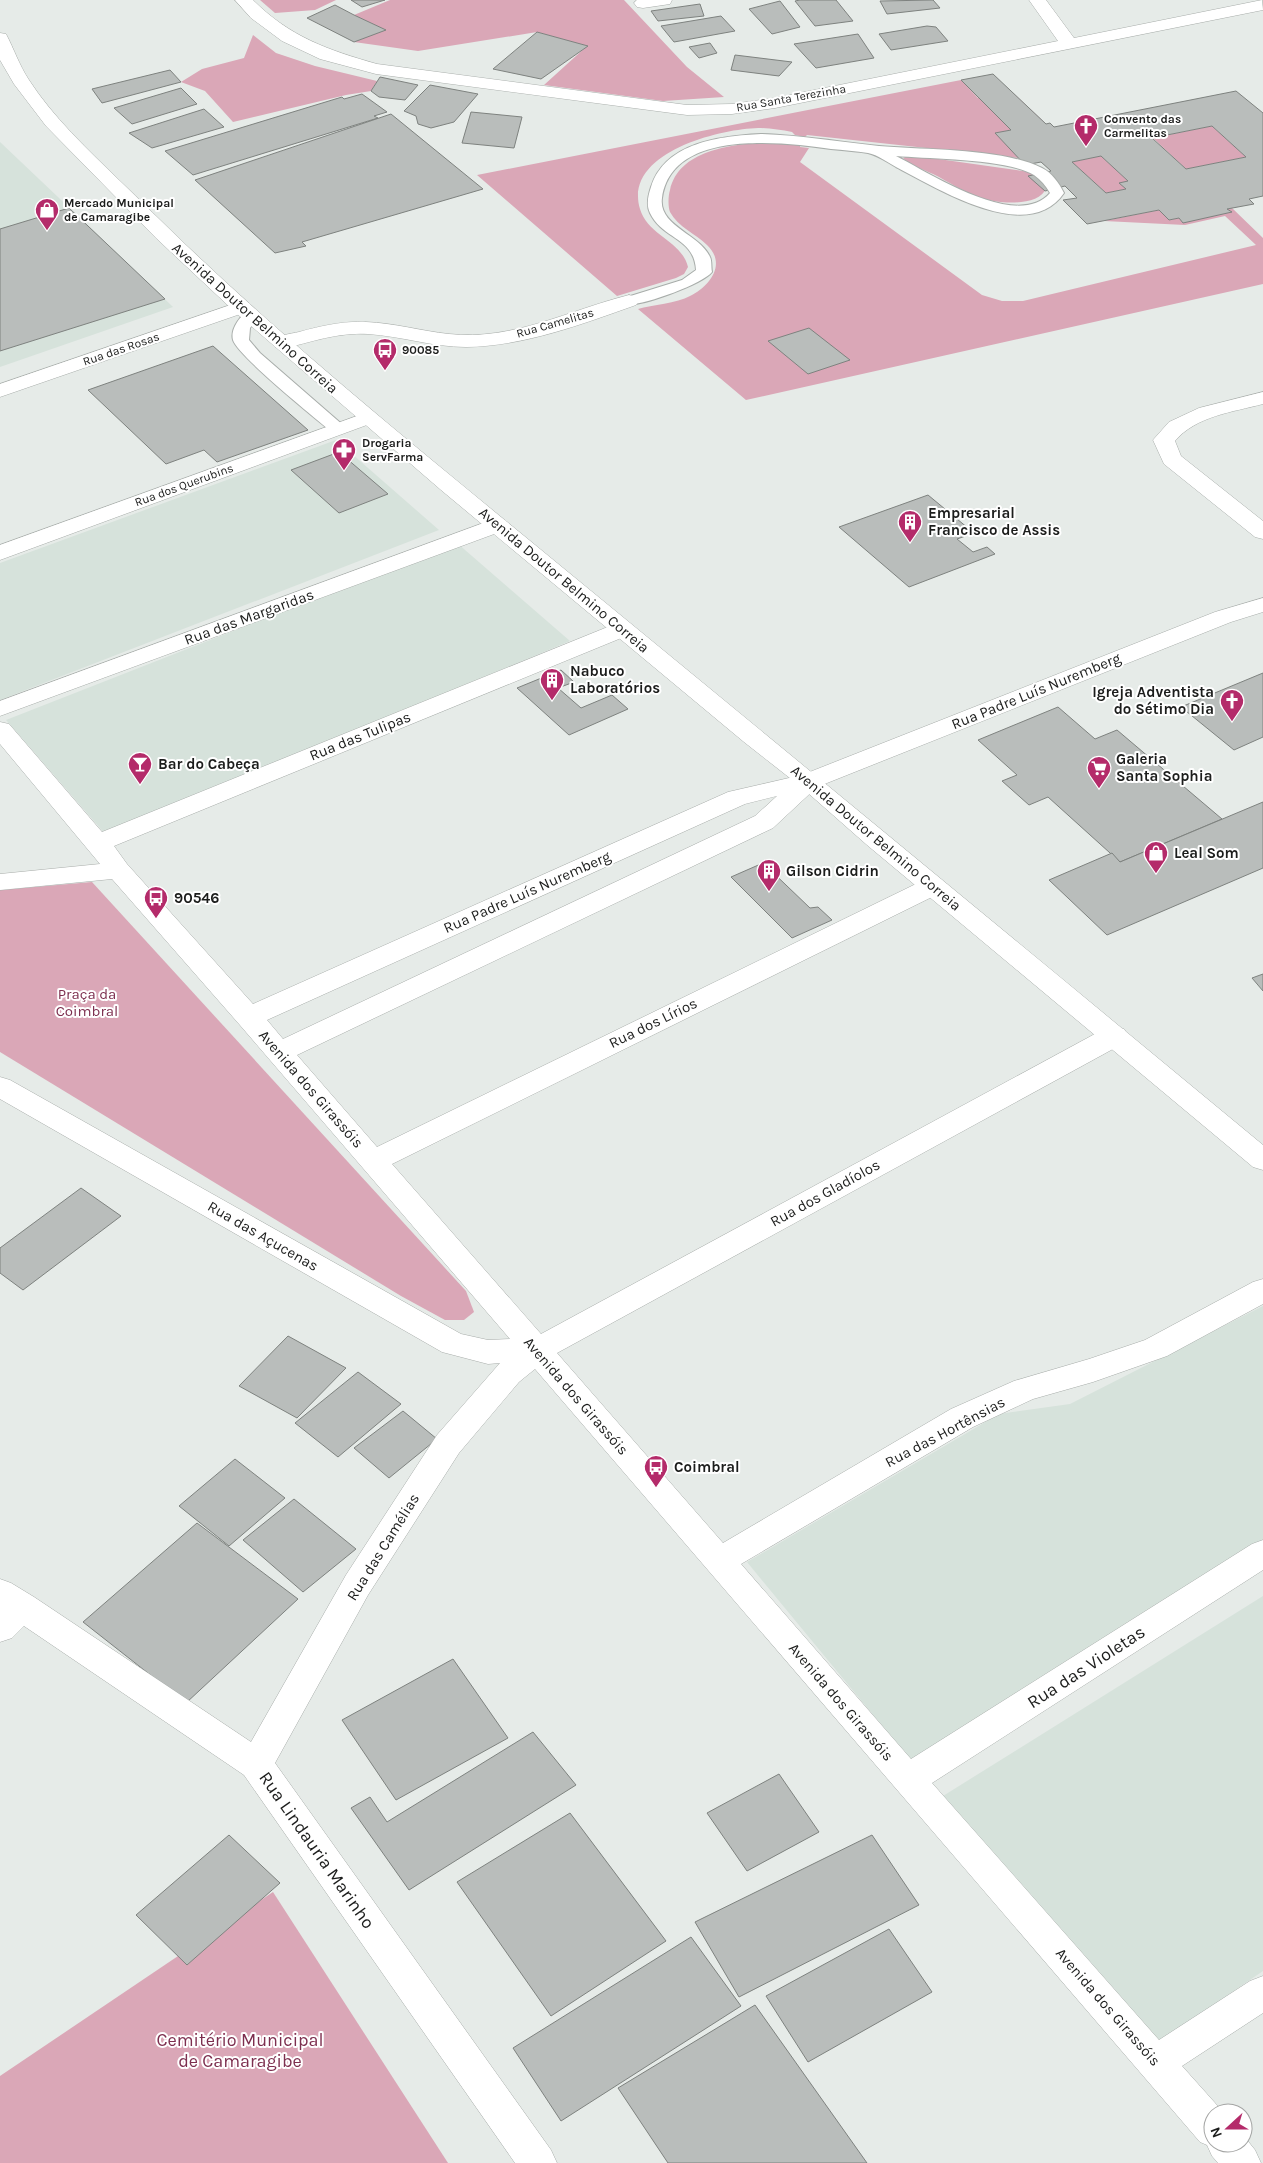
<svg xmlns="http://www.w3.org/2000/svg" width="1263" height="2163" font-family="Karla,sans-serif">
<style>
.built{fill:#d6e2db}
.green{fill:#daa7b7}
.building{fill:#b9bdbb;stroke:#7e827f;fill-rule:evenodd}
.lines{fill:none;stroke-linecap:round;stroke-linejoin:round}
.service-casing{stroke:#a8adaa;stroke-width:2}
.minor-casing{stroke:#a8adaa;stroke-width:1}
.primary-casing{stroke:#a8adaa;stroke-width:1}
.service{fill:#fff;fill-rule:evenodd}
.minor{fill:#fff;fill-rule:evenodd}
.primary{fill:#fff;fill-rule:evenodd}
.labels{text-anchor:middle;stroke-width:4;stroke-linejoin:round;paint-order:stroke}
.far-street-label{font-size:12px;fill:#1c1d1c;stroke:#fff}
.far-poi-label{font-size:12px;font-weight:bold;fill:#1c1d1c;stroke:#fff;text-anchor:start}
.street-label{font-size:15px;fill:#1c1d1c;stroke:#fff}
.poi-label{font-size:15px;font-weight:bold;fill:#1c1d1c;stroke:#fff;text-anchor:start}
.park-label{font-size:15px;fill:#7d2f4f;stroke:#fff}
.near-street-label{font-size:18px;fill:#1c1d1c;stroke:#fff}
.near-park-label{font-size:18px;fill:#7d2f4f;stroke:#fff}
</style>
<rect width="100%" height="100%" fill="#e6ebe8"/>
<g class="built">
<path d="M0,142L119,255L173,307L0,367Z"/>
<path d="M336,440L439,530L0,700V563Z"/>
<path d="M457,543L570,641L106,835L6,720Z"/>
<path d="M1263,1306V1546L911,1761L747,1562L999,1414L1070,1404Z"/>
<path d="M1263,1596V1971L1152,2047L943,1796Z"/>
</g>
<g class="green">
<path d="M260,0H336L315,10L275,13Z"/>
<path d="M390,0H624L687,67L724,97L663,101L544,85L587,46L537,32L418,51L354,42L385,30L354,15Z"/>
<path d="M253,35L276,53L315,66L377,81L371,91L346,95L233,122L205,91L181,82L202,69L244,58Z"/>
<path d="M961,80L978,98L1012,92L1045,123L1001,120L1011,130L996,133L1019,158L807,135L805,137L795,135L792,132C781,130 769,128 758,128C719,129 623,153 640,209C648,236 682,241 688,267L684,274L676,278L617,296L477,175Z"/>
<path d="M1212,126L1246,157L1186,169L1153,138Z"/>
<path d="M765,142L800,145V147L809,148L800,162L982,295L1002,301H1023L1256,245L1225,216L1185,225L1104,221L1159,210L1169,220L1179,218L1184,222L1231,212L1227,209L1232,208L1263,238V284L746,400L638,309C652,305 677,303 690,296C710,286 727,264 707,245C696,234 678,227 670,212C668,207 668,196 670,190C679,150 731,145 765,142Z"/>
<path d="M910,155L1030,172L1046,188C1040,207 997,204 982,198C965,193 949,182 933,174C924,170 910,165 903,158Z"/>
<path d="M1101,156L1128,181L1126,189L1106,193L1072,162Z"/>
<path d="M92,882L466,1291L474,1312L464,1320H445L401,1296L0,1052V890Z"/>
<path d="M273,1892L448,2163H0V2076Z"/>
</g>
<g class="building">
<path d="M351,0H385L362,7Z"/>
<path d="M800,0H836L853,21L815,26L795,1Z"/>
<path d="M933,0L940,8L887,14L880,1Z"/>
<path d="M780,1L800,27L772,34L749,9Z"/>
<path d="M700,4L704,16L658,21L651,11Z"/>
<path d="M335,5L354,15L386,30L354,42L307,18Z"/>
<path d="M721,16L735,31L674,42L661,26Z"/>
<path d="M927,26L936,27L948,41L891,50L879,34Z"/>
<path d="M537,32L588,46L541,79L493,69Z"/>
<path d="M858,34L874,58L816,68L794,44Z"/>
<path d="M710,43L717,53L699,58L689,47Z"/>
<path d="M735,55L792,62L779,76L731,70Z"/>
<path d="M170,70L181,82L102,103L92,89Z"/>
<path d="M993,74L1046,124L1050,123L1054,127L1236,91L1263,113V196L1249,199L1254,204L1227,209L1232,212L1183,223L1179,218L1169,220L1159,210L1087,224L1063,200L1077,198L1065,186L1045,191L1028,176L1051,171L1041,162L1025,165L995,133L1011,130L961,80ZM1212,126L1246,157L1186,169L1152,138ZM1101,156L1128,181L1119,183L1126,189L1106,193L1072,162Z"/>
<path d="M380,77L418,85L405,100L379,97L371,91Z"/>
<path d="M430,85L478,94L454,122L431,128L418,124L416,116L404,111Z"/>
<path d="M181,88L197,104L132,124L114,108Z"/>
<path d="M362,94L387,112L374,116L378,118L193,175L165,151L342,97L344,99Z"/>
<path d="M204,109L224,127L152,148L129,133Z"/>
<path d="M471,112L522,117L514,148L462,143Z"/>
<path d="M391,114L483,189L302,242L306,246L275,253L195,180Z"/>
<path d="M69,208L165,299L0,351V229Z"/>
<path d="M809,328L850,360L808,374L768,341Z"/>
<path d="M213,346L308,430L217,462L204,450L166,464L88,390Z"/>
<path d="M339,452L388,494L339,513L291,470Z"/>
<path d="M928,495L974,533L957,539L973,552L987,547L995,554L909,587L839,527Z"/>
<path d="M561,670L574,682L558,688L581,708L612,695L628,709L569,735L517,688Z"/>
<path d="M1263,673V737L1234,750L1181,707Z"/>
<path d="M1058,707L1095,739L1117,730L1222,819L1120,862L1048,797L1029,805L1002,781L1017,775L978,740Z"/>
<path d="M1263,802V868L1107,935L1049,880L1112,853L1120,862Z"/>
<path d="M763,863L810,908L818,907L832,920L792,938L731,877Z"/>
<path d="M1263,974V991L1252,978Z"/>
<path d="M81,1188L121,1216L23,1290L0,1273V1248Z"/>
<path d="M288,1336L346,1368L297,1418L239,1386Z"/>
<path d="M358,1372L401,1404L338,1457L295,1423Z"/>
<path d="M403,1411L437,1439L389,1478L354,1448Z"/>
<path d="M235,1459L285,1498L229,1546L179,1506Z"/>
<path d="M294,1499L356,1549L303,1592L243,1540Z"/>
<path d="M197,1523L298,1599L186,1703L83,1622Z"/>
<path d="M453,1659L508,1738L396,1800L342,1720Z"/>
<path d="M533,1732L576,1785L409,1890L351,1808L370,1797L387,1822Z"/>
<path d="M779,1774L819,1832L747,1871L707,1813Z"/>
<path d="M570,1813L666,1941L551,2016L457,1882Z"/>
<path d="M229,1835L280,1883L187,1965L136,1915Z"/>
<path d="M872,1835L919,1905L739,1997L695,1922Z"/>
<path d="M889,1929L932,1992L808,2062L766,1996Z"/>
<path d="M691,1937L741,2006L561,2121L513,2048Z"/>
<path d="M755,2005L867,2163H668L618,2088Z"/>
</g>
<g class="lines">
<g class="service-casing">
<g id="service">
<path d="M761,134C800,135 840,142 879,146C925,150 1002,148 1042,168C1052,173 1059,183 1064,193C1028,246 937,188 896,167C887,162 878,155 868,153C856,151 843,150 831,149C783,142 672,128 662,198C658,226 700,234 710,257C712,261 711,267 712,272C703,284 638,308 624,304L621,301L624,298L682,280L696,270C694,237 663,240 650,213C646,205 648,196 651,187C665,142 721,136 761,134ZM896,156C930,159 1008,159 1034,175C1041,180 1046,186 1050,193C1017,231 930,173 896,156Z"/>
<path d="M252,310L257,312L260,315L250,328L249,340L260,353L344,426L346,429L344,432H332C315,418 238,356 233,340C230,329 241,313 252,310Z"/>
</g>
</g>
<g class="minor-casing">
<g id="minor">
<path d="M235,0H253C290,37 328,50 377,64L687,105L732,104L775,98L1058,41L1029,0H1046L1074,38L1262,0L1263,10L775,108L732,114L687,115L376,74L320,59L282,41L251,18Z"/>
<path d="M637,0H672L670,4L643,8L637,7L634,3Z"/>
<path d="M629,295L636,297L639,301L636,305C582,324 525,346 466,347C433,347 401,336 368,334C338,332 311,342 282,349L275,347L272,343C277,335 290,334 299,332C321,326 343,321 366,322C394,323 421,331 449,334C513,341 569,310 629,295Z"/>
<path d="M242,301L249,303L252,307L249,311L0,397V384Z"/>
<path d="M1263,392V404C1233,412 1196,416 1175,441L1181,456L1263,521V539L1255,537L1164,464L1153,440L1169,422L1199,408Z"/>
<path d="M368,412L375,414L379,418L375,422L0,560V545Z"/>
<path d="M497,518L505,520L508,525L505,530L0,716V701Z"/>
<path d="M1263,598V612L1231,622L817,787L773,828L297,1055L377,1147L924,880L933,878L942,880L946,886L942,892L392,1164L541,1334L1104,1029L1114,1027L1124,1029L1128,1036L1124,1043L557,1353L723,1543L951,1409L1014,1381L1089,1359L1145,1340L1253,1282L1263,1279V1304L1167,1356L1093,1382L1033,1399L973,1427L741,1564L911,1759L1252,1544L1263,1540V1570L932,1783L1159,2040L1250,1981L1263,1976V2013L1182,2066L1224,2113H1213V2143H1243V2135L1255,2150L1261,2163H1218L1212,2156L1207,2145L1200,2142L535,1369L519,1382L459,1453L368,1595L275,1763L551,2150L557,2163H515L244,1775L24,1626L12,1638L0,1642V1579L11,1583L34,1597L251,1742L346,1575L437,1435L500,1363L488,1364L442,1352L0,1099V1077L10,1080L461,1334L488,1340L510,1339L239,1024L112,879L0,890V874L100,864L0,744V722L9,724L102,832L615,624L623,622L631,624L635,629L631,634L114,846L127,864L253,1004L728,792L802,775L1215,612ZM777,796L755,816L283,1039L267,1020L745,804Z"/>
</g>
</g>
<g class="primary-casing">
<path id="primary" d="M0,33L6,34C14,49 19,65 29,80C53,117 87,149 119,180C141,201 163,223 186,245C290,344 401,435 512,526C763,732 1013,938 1263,1145V1170L1253,1167L867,845L800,786L744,742L441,490L235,312L156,238L46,126L14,84L0,60Z"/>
</g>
<use href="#service" class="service"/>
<use href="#minor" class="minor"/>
<use href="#primary" class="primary"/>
</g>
<defs>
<g id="church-pin" transform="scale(1.25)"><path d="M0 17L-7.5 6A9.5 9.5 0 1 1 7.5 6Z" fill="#b42b6a" stroke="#fff"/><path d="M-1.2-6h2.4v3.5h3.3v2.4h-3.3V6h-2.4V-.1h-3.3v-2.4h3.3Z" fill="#fff"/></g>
<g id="shop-pin" transform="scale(1.25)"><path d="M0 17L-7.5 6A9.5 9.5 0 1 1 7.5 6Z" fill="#b42b6a" stroke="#fff"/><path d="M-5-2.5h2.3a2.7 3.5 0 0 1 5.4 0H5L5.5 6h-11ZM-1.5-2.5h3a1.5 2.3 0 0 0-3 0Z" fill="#fff"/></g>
<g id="bus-pin" transform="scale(1.25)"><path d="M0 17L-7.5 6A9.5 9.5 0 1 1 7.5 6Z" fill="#b42b6a" stroke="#fff"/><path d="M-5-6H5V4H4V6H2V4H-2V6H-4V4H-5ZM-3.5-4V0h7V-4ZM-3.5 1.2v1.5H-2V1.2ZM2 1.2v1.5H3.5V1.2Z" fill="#fff"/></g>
<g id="pharmacy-pin" transform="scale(1.25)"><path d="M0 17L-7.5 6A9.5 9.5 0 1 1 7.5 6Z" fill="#b42b6a" stroke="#fff"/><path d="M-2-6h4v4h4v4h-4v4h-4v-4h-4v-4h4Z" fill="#fff"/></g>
<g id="building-pin" transform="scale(1.25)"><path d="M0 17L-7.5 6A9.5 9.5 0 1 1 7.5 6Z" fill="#b42b6a" stroke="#fff"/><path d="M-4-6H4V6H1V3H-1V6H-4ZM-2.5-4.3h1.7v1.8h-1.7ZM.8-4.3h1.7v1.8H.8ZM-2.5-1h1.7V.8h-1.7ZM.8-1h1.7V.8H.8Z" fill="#fff"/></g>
<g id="bar-pin" transform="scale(1.25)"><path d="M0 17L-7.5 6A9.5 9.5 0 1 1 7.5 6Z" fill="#b42b6a" stroke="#fff"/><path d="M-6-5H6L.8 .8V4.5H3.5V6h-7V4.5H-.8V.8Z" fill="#fff"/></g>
<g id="supermarket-pin" transform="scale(1.25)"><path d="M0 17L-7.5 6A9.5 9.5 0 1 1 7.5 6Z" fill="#b42b6a" stroke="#fff"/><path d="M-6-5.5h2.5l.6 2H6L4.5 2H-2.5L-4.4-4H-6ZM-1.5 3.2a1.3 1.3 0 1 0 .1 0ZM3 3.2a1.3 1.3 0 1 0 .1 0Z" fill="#fff"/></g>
</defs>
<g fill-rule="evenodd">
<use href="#church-pin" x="1086" y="126"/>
<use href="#shop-pin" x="47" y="210"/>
<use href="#bus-pin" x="385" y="350"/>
<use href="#pharmacy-pin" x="344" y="450"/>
<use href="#building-pin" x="910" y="522"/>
<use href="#building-pin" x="552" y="680"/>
<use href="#church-pin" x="1232" y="701"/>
<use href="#bar-pin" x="140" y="764"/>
<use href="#supermarket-pin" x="1099" y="768"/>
<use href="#shop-pin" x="1156" y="853"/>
<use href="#building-pin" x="769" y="871"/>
<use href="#bus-pin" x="156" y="898"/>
<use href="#bus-pin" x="656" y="1467"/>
</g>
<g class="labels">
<g class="far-street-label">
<text transform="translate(791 98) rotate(-10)" y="4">Rua Santa Terezinha</text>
<text transform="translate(555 323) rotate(-16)" y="4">Rua Camelitas</text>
<text transform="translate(121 349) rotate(-19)" y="4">Rua das Rosas</text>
<text transform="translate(184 485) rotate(-20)" y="4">Rua dos Querubins</text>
</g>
<g class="far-poi-label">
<text x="1104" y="123">Convento das<tspan x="1104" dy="14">Carmelitas</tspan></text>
<text x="64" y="207">Mercado Municipal<tspan x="64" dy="14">de Camaragibe</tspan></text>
<text x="402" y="354">90085</text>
<text x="362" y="447">Drogaria<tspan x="362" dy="14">ServFarma</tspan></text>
</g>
<g class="street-label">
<text transform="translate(255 318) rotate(42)" y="5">Avenida Doutor Belmino Correia</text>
<text transform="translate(564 580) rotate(40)" y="5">Avenida Doutor Belmino Correia</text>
<text transform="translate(249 617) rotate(-20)" y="5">Rua das Margaridas</text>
<text transform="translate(1036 691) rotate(-22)" y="5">Rua Padre Luís Nuremberg</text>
<text transform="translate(360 736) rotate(-22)" y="5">Rua das Tulipas</text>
<text transform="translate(876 838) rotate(40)" y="5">Avenida Doutor Belmino Correia</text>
<text transform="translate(527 892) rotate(-24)" y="5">Rua Padre Luís Nuremberg</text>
<text transform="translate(653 1023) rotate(-26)" y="5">Rua dos Lírios</text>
<text transform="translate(311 1089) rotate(49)" y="5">Avenida dos Girassóis</text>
<text transform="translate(825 1193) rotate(-29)" y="5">Rua dos Gladíolos</text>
<text transform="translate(263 1236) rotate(30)" y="5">Rua das Açucenas</text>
<text transform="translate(576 1396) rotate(49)" y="5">Avenida dos Girassóis</text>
<text transform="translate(945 1432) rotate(-28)" y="5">Rua das Hortênsias</text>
<text transform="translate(383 1547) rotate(-58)" y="5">Rua das Camélias</text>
<text transform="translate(841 1702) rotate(49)" y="5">Avenida dos Girassóis</text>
<text transform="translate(1108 2007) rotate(49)" y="5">Avenida dos Girassóis</text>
</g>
<g class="poi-label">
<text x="928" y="518">Empresarial<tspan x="928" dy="17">Francisco de Assis</tspan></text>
<text x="570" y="676">Nabuco<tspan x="570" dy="17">Laboratórios</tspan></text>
<text x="1214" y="697" text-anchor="end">Igreja Adventista<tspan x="1214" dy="17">do Sétimo Dia</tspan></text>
<text x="1116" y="764">Galeria<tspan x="1116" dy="17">Santa Sophia</tspan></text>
<text x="158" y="769">Bar do Cabeça</text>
<text x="1174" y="858">Leal Som</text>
<text x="786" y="876">Gilson Cidrin</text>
<text x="174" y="903">90546</text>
<text x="674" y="1472">Coimbral</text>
</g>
<g class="park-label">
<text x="87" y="999">Praça da<tspan x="87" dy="17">Coimbral</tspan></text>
</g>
<g class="near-street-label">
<text transform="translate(1086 1667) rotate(-33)" y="6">Rua das Violetas</text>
<text transform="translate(317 1850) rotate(55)" y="6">Rua Lindauria Marinho</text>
</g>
<g class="near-park-label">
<text x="240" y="2046">Cemitério Municipal<tspan x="240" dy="21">de Camaragibe</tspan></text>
</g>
</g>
<g transform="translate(1228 2128) rotate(249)"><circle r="24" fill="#ffffff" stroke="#a4a5a4"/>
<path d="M0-4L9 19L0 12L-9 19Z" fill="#b42b6a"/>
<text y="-8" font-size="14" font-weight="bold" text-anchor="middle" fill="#1c1d1c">N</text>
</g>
</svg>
